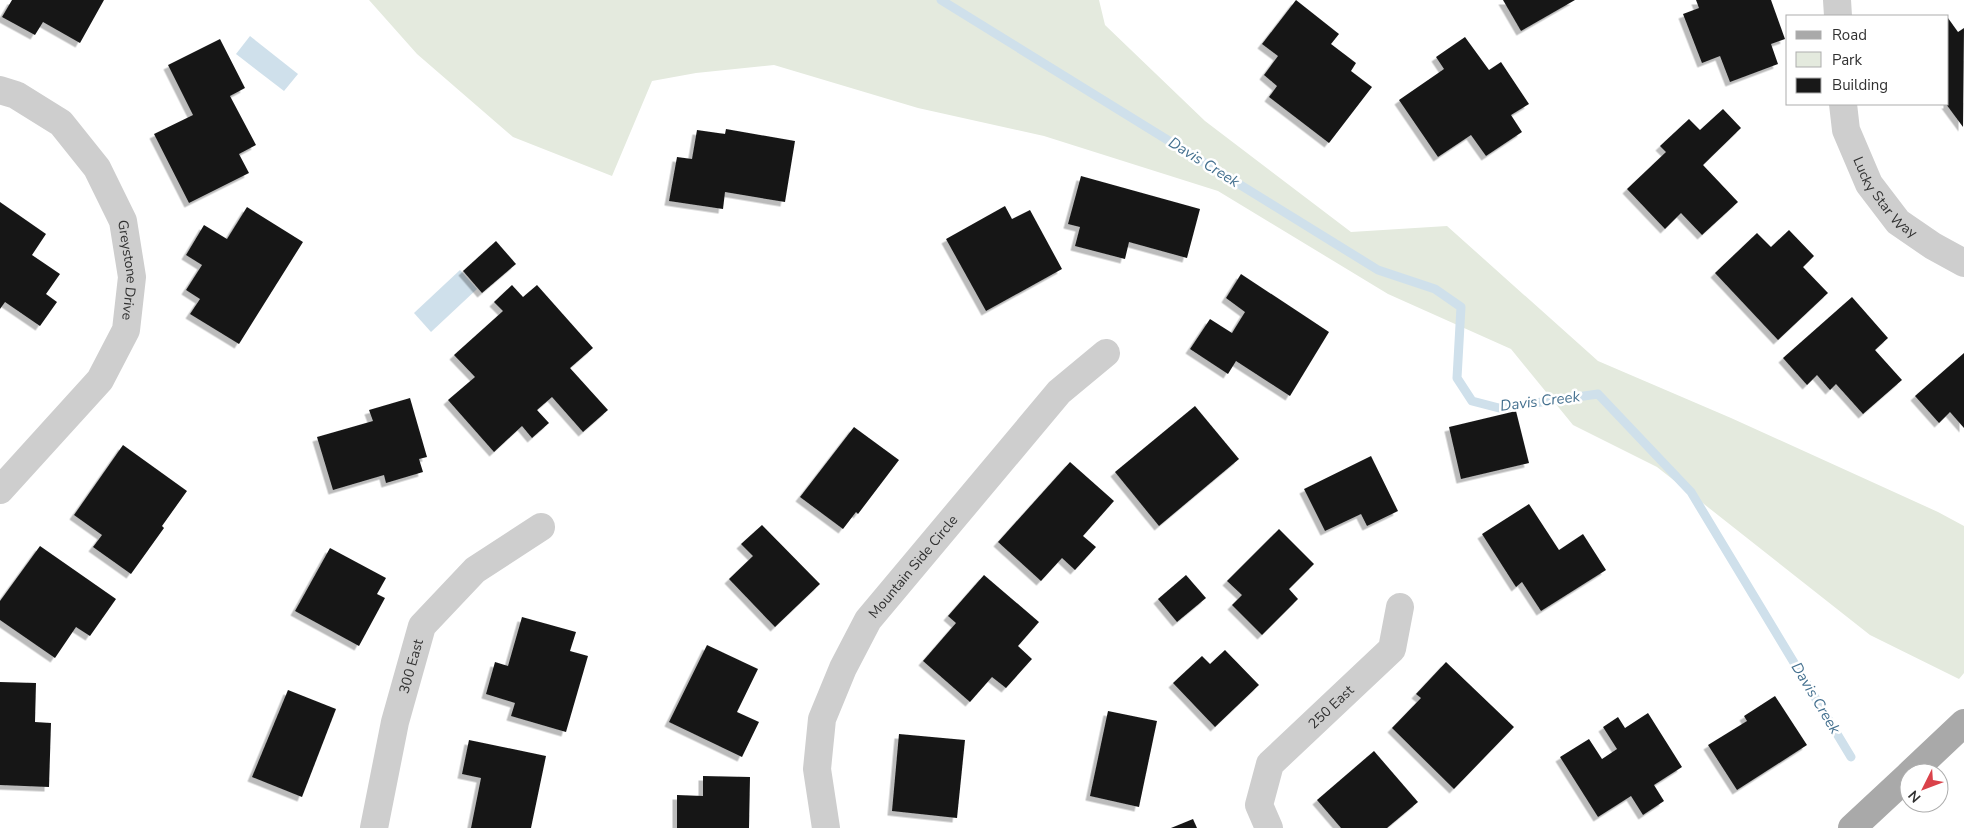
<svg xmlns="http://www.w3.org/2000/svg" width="1964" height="828" font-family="'Nunito Sans',sans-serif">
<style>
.green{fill:#e4eade}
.water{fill:#cfe0eb}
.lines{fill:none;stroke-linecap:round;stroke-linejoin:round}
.stream{stroke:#cfe0eb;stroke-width:9}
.building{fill:#181818;filter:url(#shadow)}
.minor{stroke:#cecece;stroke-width:28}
.major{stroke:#a9a9a9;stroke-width:28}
.labels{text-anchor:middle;stroke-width:5;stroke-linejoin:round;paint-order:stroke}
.street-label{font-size:14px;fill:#313131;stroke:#fff}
.water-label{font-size:15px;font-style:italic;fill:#44708f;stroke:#fff}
</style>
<defs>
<filter id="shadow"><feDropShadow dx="-4.5" dy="4.5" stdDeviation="0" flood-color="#0004"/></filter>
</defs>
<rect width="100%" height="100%" fill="#fff"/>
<path class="green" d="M369,0H1099L1105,25L1205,121L1351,232L1447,226L1598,361L1731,418L1938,512L1964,526V673L1959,679L1870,635L1657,467L1573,425L1511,349L1388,294L1218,191L1044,136L918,108L774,65L696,73L652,81L612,176L513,137L417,54Z"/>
<g class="water">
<path d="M250,36L298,74L284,91L236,54Z"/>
<path d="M460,270L477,289L431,332L414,313Z"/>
</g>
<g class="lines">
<path class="stream" d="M941,0L1378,270L1435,289L1461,307L1457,378L1472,401L1499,408L1598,394L1691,492L1851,757"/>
</g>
<g class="building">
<path d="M12,0H104L80,43L43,22L35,35L2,17Z"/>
<path d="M1296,0L1339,34L1331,44L1356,63L1351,71L1372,87L1329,143L1269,97L1277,86L1264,75L1278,56L1262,44Z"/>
<path d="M1503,0H1575L1521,31Z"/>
<path d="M1696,0H1771L1785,39L1771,44L1778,64L1730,82L1720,56L1702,63L1683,14L1699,8Z"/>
<path d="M1948,18L1958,32L1964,28L1963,127L1946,104H1948Z"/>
<path d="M1465,37L1489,70L1501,62L1529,104L1511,115L1522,132L1486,156L1471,135L1438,157L1399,100L1444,69L1436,57Z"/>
<path d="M220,39L245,88L230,96L256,145L239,154L249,173L189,203L154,134L193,115L168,65Z"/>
<path d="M1723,109L1741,128L1703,165L1738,202L1702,235L1681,213L1665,229L1627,189L1666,152L1660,146L1689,119L1700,130Z"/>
<path d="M726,129L795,141L785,202L725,192L723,209L669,201L677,157L692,159L697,130L725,134Z"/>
<path d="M1081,176L1200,209L1187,258L1129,242L1125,259L1075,246L1080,227L1068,224Z"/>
<path d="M0,202L46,234L32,255L60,274L46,294L57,302L40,326L5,302L0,309Z"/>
<path d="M1005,206L1012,219L1030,210L1062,269L986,311L946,239Z"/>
<path d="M247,207L303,242L239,344L190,314L200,299L186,290L202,265L186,255L204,225L227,239Z"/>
<path d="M1789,230L1814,256L1803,267L1828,293L1778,340L1715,273L1757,233L1771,247Z"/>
<path d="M496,241L516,264L482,293L463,271Z"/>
<path d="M1241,274L1329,332L1290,396L1236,361L1228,374L1190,349L1210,319L1232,333L1245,312L1226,298Z"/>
<path d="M512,285L523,297L537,285L593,348L570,368L608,410L583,432L552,397L537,410L549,423L532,438L522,426L494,452L448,400L475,377L454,355L503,311L494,302Z"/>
<path d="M1852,297L1888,338L1875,350L1902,380L1863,414L1836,384L1830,390L1817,375L1807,385L1783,358Z"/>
<path d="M1964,353V428L1950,412L1939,423L1915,396Z"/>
<path d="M410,398L427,457L419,459L423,472L386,483L384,475L333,490L317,437L373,421L369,410Z"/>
<path d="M1195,406L1239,459L1159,526L1115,472Z"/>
<path d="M1516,411L1529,463L1461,479L1449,427Z"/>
<path d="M854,427L899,460L858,514L856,512L843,529L800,497Z"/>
<path d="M123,445L187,491L162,526L164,528L131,574L93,547L102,535L74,515Z"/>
<path d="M1371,456L1398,511L1367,526L1361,514L1325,531L1304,489Z"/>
<path d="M1070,462L1114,501L1083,536L1096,547L1075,570L1062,558L1041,581L998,542Z"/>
<path d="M1529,504L1559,550L1583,534L1606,570L1541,611L1522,582L1516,587L1482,534Z"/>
<path d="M762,525L820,584L775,627L729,579L753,556L741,544Z"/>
<path d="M1279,529L1314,564L1289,589L1298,599L1262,635L1232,605L1242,595L1227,581Z"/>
<path d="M40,546L116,599L90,636L76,627L55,658L0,620V601Z"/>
<path d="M330,548L386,578L377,594L385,598L359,646L295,611Z"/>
<path d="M984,575L1039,622L1018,646L1032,659L1006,688L992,677L970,702L923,661L956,623L948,616Z"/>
<path d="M1186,575L1206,598L1177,622L1158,599Z"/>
<path d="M522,617L576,632L570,651L588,656L566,732L511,716L515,703L486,694L495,662L508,666Z"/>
<path d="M707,645L758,669L737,712L759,722L742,757L669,722Z"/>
<path d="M1225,650L1259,685L1215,727L1173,683L1202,656L1210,664Z"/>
<path d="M1446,662L1514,727L1454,789L1392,728L1421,698L1416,694Z"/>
<path d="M0,682L36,683L35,722L51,723L49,787L0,785Z"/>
<path d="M288,690L336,709L302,797L252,777Z"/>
<path d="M1775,696L1807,745L1737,790L1708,745L1747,721L1744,716Z"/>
<path d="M1108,711L1157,721L1139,807L1090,796Z"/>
<path d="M1648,713L1682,767L1654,785L1664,801L1643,815L1631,796L1598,817L1560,757L1589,739L1602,759L1617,749L1603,727L1618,717L1625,728Z"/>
<path d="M899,734L965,740L957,818L892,811Z"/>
<path d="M469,740L546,756L531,828H471L481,778L462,774Z"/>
<path d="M1374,751L1418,802L1387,828H1341L1317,800Z"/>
<path d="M703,776L750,777L749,828H677V795L703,796Z"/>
<path d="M1193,819L1197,828H1171Z"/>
</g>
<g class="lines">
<g class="minor">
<path d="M1837,0L1838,16"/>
<path id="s1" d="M0,90L16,95L61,123L97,168L123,221L132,277L126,330L100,380L0,490"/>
<path id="s2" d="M1843,104L1846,130L1869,184L1898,222L1933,246L1964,263"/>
<path id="s3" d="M374,828L395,722L422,626L475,570L541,527"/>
<path id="s4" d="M826,828L817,769L822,719L843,668L868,620L1059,392L1106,353"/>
<path id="s5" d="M1269,828L1259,805L1270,764L1392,649L1400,607"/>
</g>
<g class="major">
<path d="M1911,773L1964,723"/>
<path d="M1852,828L1909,775"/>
</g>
</g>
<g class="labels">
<g class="street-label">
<text dy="5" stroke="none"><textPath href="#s2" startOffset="105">Lucky Star Way</textPath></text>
<text dy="5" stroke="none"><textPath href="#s1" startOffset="236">Greystone Drive</textPath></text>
<text dy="5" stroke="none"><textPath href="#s4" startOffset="289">Mountain Side Circle</textPath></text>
<text dy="5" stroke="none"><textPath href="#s3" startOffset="166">300 East</textPath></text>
<text dy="5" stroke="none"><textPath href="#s5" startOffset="151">250 East</textPath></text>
</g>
<g class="water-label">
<text transform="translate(1204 162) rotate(32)" y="5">Davis Creek</text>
<text transform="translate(1540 401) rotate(-7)" y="5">Davis Creek</text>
<text transform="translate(1816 698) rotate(59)" y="5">Davis Creek</text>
</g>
</g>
<rect x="1786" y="15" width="162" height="90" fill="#ffffff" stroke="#adadad"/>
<rect x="1796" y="31" width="25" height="8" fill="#a9a9a9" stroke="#adadad"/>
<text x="1832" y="40" font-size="15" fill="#313131">Road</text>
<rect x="1796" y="52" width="25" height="15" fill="#e4eade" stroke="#adadad"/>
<text x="1832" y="65" font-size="15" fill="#313131">Park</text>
<rect x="1796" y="78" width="25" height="15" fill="#181818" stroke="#adadad"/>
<text x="1832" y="90" font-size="15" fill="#313131">Building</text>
<g transform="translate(1924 788) rotate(228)"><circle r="24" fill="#ffffff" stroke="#adadad"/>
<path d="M0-4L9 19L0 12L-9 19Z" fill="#da424a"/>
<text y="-8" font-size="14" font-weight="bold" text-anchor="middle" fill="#313131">N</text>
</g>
</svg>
